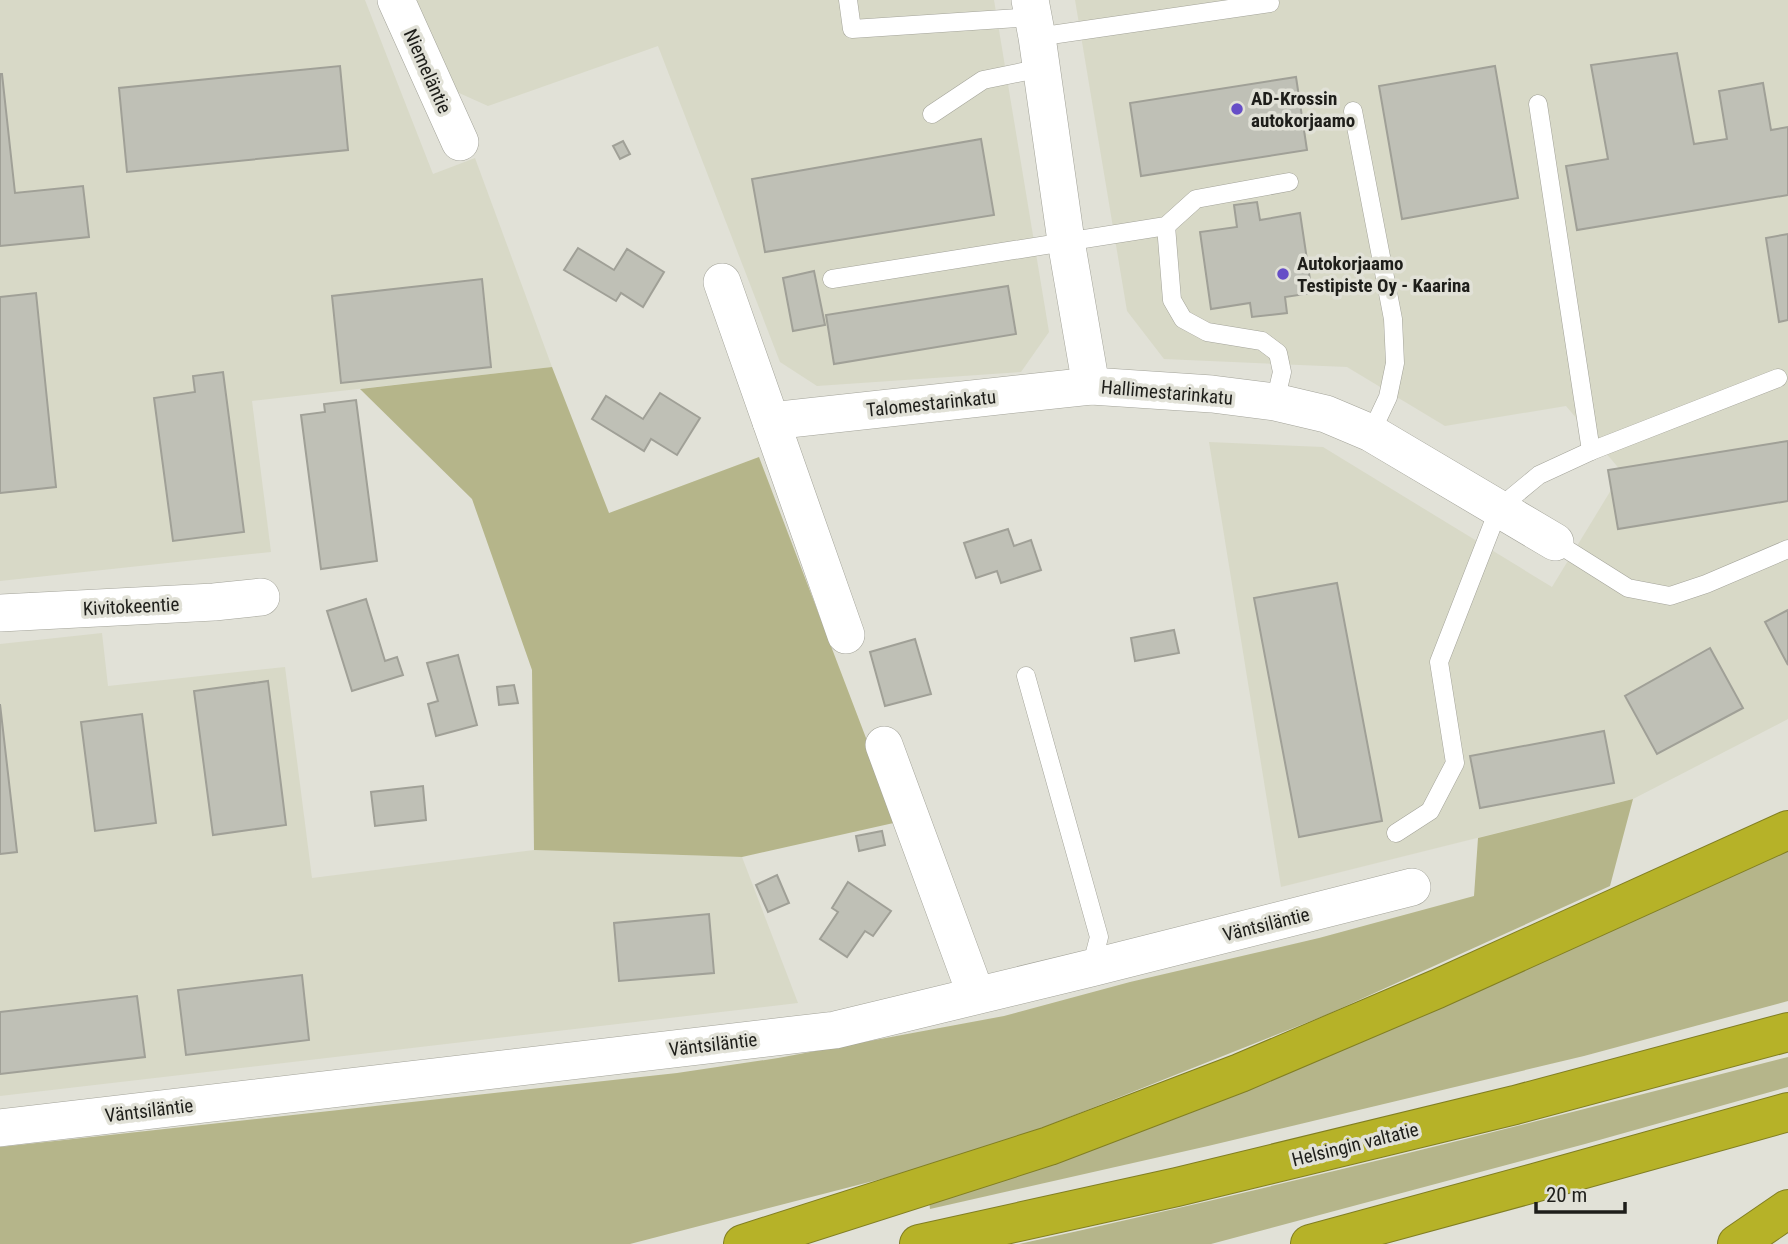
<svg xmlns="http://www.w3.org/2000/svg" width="1788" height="1244" font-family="'Roboto Condensed',sans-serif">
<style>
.built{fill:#d8d9c7}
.green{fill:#b5b58a}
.building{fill:#bfc0b6;stroke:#a0a097;stroke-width:2}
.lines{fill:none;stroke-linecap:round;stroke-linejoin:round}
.service-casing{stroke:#a3a399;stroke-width:19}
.minor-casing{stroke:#a3a399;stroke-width:38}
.motorway-casing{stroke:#817e23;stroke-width:40}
.service{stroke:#fff;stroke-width:18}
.minor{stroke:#fff;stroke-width:37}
.motorway{stroke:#b6b228;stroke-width:38}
.poi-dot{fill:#664ec7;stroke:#e1e1d7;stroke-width:2.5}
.labels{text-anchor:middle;stroke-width:7;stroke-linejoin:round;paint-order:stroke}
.street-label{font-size:19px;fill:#1e1e1a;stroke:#e1e1d7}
.poi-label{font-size:19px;font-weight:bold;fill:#1e1e1a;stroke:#e1e1d7;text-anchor:start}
</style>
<rect width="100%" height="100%" fill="#e1e1d7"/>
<g class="built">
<path d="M0,0H365L433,174L475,158L552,367L252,401L271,552L0,581Z"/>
<path d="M413,0H994L1049,332L1021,372L817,386L780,362L658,46L488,106L448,88Z"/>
<path d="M1075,0H1788V719L1633,799L1281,887L1209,442L1323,447L1552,587L1622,472L1566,406L1445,426L1347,367L1164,359L1127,311Z"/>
<path d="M102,633L108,686L285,667L312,878L534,850L742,857L798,1003L0,1096V644Z"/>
</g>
<g class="green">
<path d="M552,367L609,513L759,457L898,822L742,857L534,850L532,670L472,499L360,389Z"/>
<path d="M1633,799L1610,886L1326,1015L974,1155L630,1244H0V1147L677,1073L778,1058L1004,1016L1130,982L1319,938L1474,896L1478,838Z"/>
<path d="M1788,847V1001L1584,1056L1208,1146L930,1209L929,1200Z"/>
<path d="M1788,1057V1087L1585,1144L1211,1244H1019C1277,1187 1533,1123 1788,1057Z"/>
</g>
<g class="building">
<path d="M1677,53L1694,144L1727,139L1719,91L1763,83L1771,130L1788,127V195L1577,230L1566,166L1608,159L1591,65Z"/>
<path d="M340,66L348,150L127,172L119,88Z"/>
<path d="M1495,66L1518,198L1402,219L1379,86Z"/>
<path d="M0,74H2L15,193L83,186L89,237L0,246Z"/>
<path d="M1296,77L1307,150L1141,176L1130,103Z"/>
<path d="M981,139L994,215L765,252L752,179Z"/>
<path d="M623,141L630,154L620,159L613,146Z"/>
<path d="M1257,202L1260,220L1300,213L1312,293L1285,297L1287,313L1252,317L1250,303L1211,309L1200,232L1237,227L1234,205Z"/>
<path d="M1788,234V320L1779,322L1766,238Z"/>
<path d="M578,248L614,270L627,249L664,272L643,307L621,293L616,301L564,270Z"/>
<path d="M814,271L825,325L793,331L783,278Z"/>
<path d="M482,279L491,367L341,383L332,296Z"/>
<path d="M1008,286L1016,334L834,364L826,315Z"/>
<path d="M36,293L56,487L0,493V297Z"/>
<path d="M223,372L244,532L173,541L154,398L195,392L193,376Z"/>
<path d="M660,393L700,418L677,455L651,439L644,451L592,419L606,396L643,419Z"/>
<path d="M356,400L377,561L321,569L301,415L325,412L324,404Z"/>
<path d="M1788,441V501L1618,529L1608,470Z"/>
<path d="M1008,529L1014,546L1031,540L1041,570L1001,583L997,571L976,578L964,543Z"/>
<path d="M1337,583L1382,821L1299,837L1254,598Z"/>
<path d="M366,599L385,661L397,657L403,675L352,691L327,611Z"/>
<path d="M1788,610V665L1765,622Z"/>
<path d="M1174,630L1179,653L1135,661L1131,638Z"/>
<path d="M915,639L931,694L885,706L870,652Z"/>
<path d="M1710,648L1743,708L1657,754L1625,696Z"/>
<path d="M458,655L477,725L436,736L428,704L438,701L427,663Z"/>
<path d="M268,681L286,825L213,835L194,691Z"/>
<path d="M514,685L518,703L499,705L497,687Z"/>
<path d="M0,704L17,852L0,854Z"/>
<path d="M142,714L156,823L95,831L81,722Z"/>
<path d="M1604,731L1614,783L1480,808L1470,756Z"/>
<path d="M423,786L426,820L375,826L371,792Z"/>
<path d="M882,831L885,845L859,851L856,836Z"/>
<path d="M777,875L789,903L768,912L756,885Z"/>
<path d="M848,882L891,911L873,936L865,931L847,957L820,939L838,912L832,908Z"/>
<path d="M709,914L714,973L619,981L614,923Z"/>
<path d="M302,975L309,1040L186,1055L178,990Z"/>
<path d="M137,996L145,1057L0,1074V1012Z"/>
</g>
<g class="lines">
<g class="service-casing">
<g id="service">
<path d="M848,0L852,29L1033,17"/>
<path d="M1037,37L1270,3"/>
<path d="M1538,104L1591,451"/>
<path d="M1353,111L1393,319L1395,363L1388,397L1371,433"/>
<path d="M932,114L983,80L1042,68"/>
<path d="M1166,226L1172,300L1183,319L1207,332L1262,341L1278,353L1282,372L1275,402"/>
<path d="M832,279L1166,226L1196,199L1289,182"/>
<path d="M1555,542L1628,588L1670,596L1706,584L1788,549"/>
<path d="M1026,676L1099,937L1091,968"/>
<path d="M1396,833L1430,811L1455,763L1439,662L1499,508L1539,475L1591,451L1778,378"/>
</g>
</g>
<g class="minor-casing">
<g id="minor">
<path d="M396,0L460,142"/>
<path d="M1030,0L1037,37L1066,241L1091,386L1212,394L1275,402L1326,414L1371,433L1555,542"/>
<path d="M722,282L846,635"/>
<path d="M771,421L1091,386"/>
<path d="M0,613L214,602L261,597"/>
<path d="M884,745L976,995"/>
<path d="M0,1128L835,1030L1091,968L1412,887"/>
</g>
</g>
<g class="motorway-casing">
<g id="motorway">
<path d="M743,1244L1049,1146L1240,1073L1437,989L1788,830"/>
<path d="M919,1244L1177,1187L1515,1105L1788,1032"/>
<path d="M1310,1244L1534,1183L1788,1112"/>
<path d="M1737,1244L1788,1209"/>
</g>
</g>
<use href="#service" class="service"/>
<use href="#minor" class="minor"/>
<use href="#motorway" class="motorway"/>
</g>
<g class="poi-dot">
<circle cx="1237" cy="109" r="7"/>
<circle cx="1283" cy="274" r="7"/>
</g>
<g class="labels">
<g class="street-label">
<text transform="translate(428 71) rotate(66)" y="7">Niemeläntie</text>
<text transform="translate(1167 392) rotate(5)" y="7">Hallimestarinkatu</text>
<text transform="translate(931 403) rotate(-6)" y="7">Talomestarinkatu</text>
<text transform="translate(131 606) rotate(-3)" y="7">Kivitokeentie</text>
<text transform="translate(1266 924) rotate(-14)" y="7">Väntsiläntie</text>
<text transform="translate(713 1044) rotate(-7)" y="7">Väntsiläntie</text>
<text transform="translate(149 1110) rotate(-7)" y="7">Väntsiläntie</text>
<text transform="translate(1355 1144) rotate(-14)" y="7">Helsingin valtatie</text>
</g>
<g class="poi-label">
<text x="1251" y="105">AD-Krossin<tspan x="1251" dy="22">autokorjaamo</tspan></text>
<text x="1297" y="270">Autokorjaamo<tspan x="1297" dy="22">Testipiste Oy - Kaarina</tspan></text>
</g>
</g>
<path d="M1536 1202v10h89v-10" fill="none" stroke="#1e1e1a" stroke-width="3.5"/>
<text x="1546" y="1202" font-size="21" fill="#1e1e1a" stroke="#e1e1d7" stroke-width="5" paint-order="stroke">20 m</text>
</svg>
